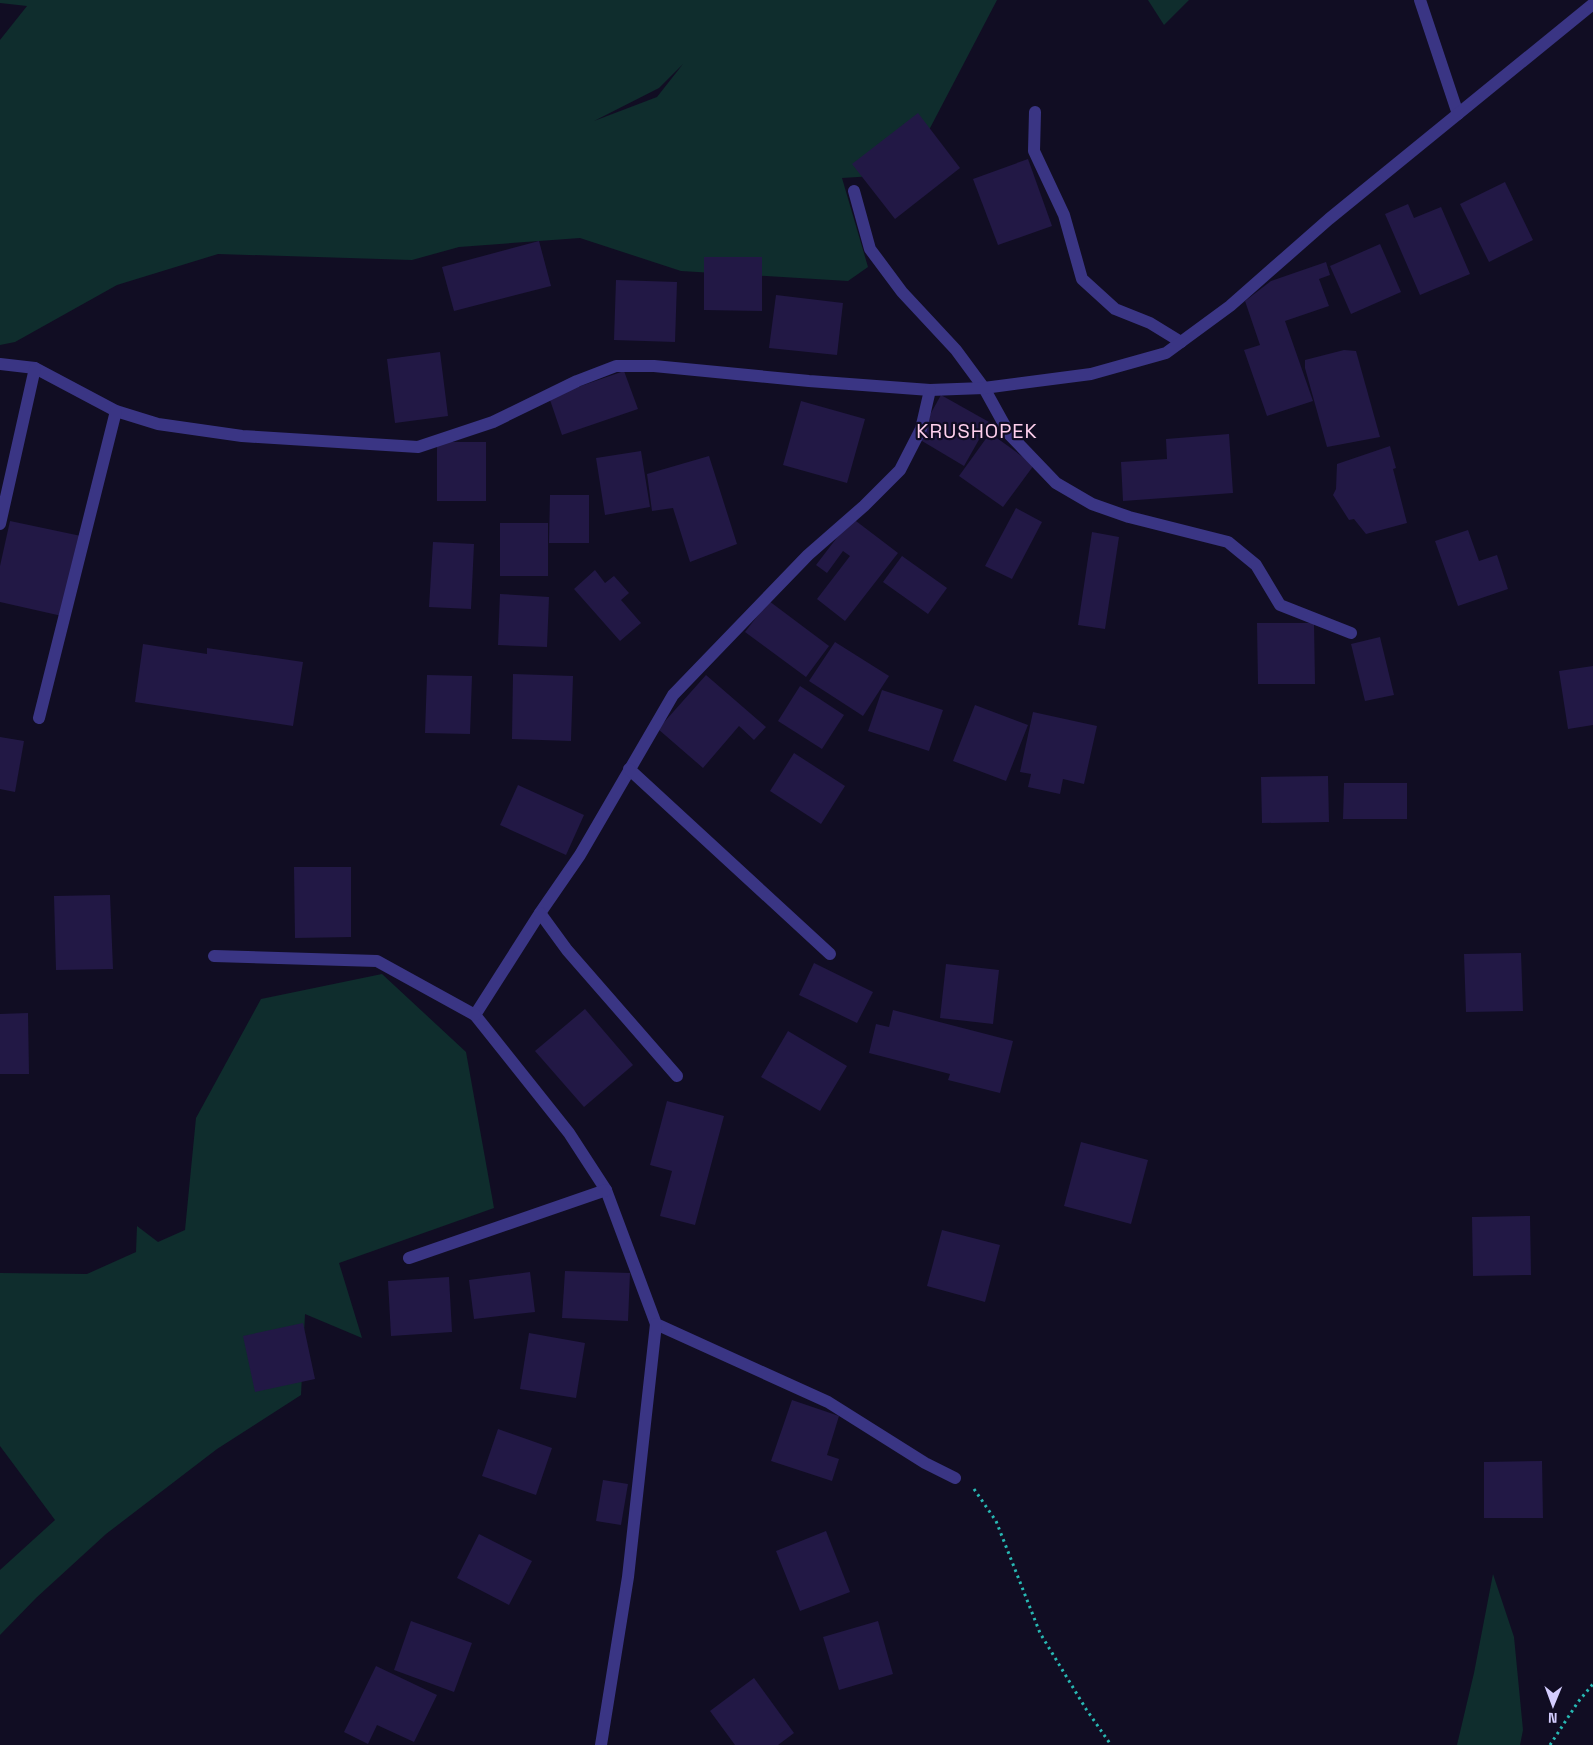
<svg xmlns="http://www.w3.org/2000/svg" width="1593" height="1745" font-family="'Space Grotesk',sans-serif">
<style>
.green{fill:#0f2d2d;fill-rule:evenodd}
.building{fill:#221845}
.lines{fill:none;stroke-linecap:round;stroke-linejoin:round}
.path{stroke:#28b9b4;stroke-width:3;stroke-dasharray:2.5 4;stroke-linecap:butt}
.street{stroke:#3a3584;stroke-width:12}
.labels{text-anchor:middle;stroke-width:4.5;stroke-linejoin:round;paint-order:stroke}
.quarter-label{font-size:20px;letter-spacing:1px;fill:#ffd0ed;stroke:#110d23}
</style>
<rect width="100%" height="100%" fill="#110d23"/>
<g class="green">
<path d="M0,0H997L906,174L842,178L868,267L848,281L681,271L580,238L459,247L412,260L218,254L117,285L15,342L0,345V40L27,6L0,3ZM683,64L657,97L594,121L659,88Z"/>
<path d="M1148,0H1189L1164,25Z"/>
<path d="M382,974L466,1052L494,1208L339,1263L362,1338L305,1314L301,1395L217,1449L106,1534L36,1598L0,1635V1570L55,1520L0,1446V1273L87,1274L136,1252L137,1226L158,1242L185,1230L196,1118L261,999Z"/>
<path d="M1493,1574L1514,1637L1523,1730L1520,1745H1457L1474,1673Z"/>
</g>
<g class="building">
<path d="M918,113L960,168L895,219L852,164Z"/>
<path d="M1028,159L1052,226L998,245L973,179Z"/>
<path d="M1505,182L1533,240L1489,262L1460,204Z"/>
<path d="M1408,204L1414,218L1441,207L1470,274L1420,295L1385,214Z"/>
<path d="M539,241L551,286L454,311L442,267Z"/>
<path d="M1380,244L1401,292L1351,314L1330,266Z"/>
<path d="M704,257H762V311L704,310Z"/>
<path d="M1326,262L1330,275L1319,279L1329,306L1285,321L1313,401L1267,416L1244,350L1260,345L1245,301L1271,281Z"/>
<path d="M616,280L677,282L675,342L614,340Z"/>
<path d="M776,295L843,303L837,355L769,348Z"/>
<path d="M1344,350L1356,351L1380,437L1327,447L1305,368V360Z"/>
<path d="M440,352L448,416L395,423L387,359Z"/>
<path d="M624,371L638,409L562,435L549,397Z"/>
<path d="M941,395L989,422L964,466L917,438Z"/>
<path d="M801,401L865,419L847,483L783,465Z"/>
<path d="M990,433L1034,465L1003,507L959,476Z"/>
<path d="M1229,434L1233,493L1123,501L1121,462L1167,459L1166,439Z"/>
<rect x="437" y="442" width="49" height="59"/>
<path d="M1390,446L1396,468L1393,469L1407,523L1366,534L1354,519L1349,520L1333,495L1336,489L1337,464Z"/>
<path d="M641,451L650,507L605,515L596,458Z"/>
<path d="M709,456L737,544L690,562L673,508L652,511L647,474Z"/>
<path d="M550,495H589V543H549Z"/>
<path d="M1016,508L1042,522L1012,579L985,566Z"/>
<path d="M852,518L898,553L845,621L817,599L850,556L843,551L827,573L816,565Z"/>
<path d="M10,521L81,536L62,616L0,602V566Z"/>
<rect x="500" y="523" width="48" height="53"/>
<path d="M1468,530L1479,561L1497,555L1508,589L1458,606L1435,541Z"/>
<path d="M1092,532L1119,537L1105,629L1078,625Z"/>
<path d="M433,542L474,544L471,609L429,607Z"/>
<path d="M902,556L947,588L928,614L883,582Z"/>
<path d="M595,570L605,583L614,576L629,593L621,600L641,623L620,641L574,589Z"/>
<path d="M500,594L549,597L547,647L498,645Z"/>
<path d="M769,601L829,646L806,677L745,632Z"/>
<path d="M1257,623H1314L1315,684H1258Z"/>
<path d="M1380,637L1394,695L1365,701L1351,644Z"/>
<path d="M835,642L889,676L863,716L809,681Z"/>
<path d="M143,644L207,654V648L303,662L293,726L135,702Z"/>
<path d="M1593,666V725L1568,729L1559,671Z"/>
<path d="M513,674L573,676L571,741L512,739Z"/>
<path d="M427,675L472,676L470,734L425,733Z"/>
<path d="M706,675L766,727L754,740L739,726L703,768L658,729Z"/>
<path d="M800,686L844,715L822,749L778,721Z"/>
<path d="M882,690L943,710L929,751L868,731Z"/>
<path d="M975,705L1028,725L1006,781L953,761Z"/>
<path d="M1033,712L1097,726L1084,784L1063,779L1060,794L1028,787L1031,774L1020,772Z"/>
<path d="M0,737L24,741L15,792L0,789Z"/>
<path d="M794,753L845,786L821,824L770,791Z"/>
<path d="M1328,776L1329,822L1262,823L1261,777Z"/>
<path d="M1344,783H1407V819H1343Z"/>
<path d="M518,785L584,815L566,855L500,825Z"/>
<path d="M294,867H351V937L295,938Z"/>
<path d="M110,895L113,969L56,970L54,896Z"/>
<path d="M1521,953L1523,1011L1466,1012L1464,954Z"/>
<path d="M814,963L873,992L857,1023L799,995Z"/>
<path d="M946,964L999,970L993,1024L940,1018Z"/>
<path d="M585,1009L633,1065L584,1107L535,1051Z"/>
<path d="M893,1010L1013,1041L1000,1093L948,1080L950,1074L869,1053L876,1024L889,1027Z"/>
<path d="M28,1013L29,1074H0V1014Z"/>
<path d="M788,1031L847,1066L820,1111L761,1077Z"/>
<path d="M667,1101L724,1116L695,1225L660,1216L672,1171L650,1165Z"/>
<path d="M1081,1142L1148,1160L1131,1224L1064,1206Z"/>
<path d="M1530,1216L1531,1275L1473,1276L1472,1217Z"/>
<path d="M942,1230L1000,1245L985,1302L927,1286Z"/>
<path d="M565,1271L630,1273L628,1321L562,1318Z"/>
<path d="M530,1272L535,1312L474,1319L469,1280Z"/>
<path d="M449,1277L452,1332L391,1336L388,1281Z"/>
<path d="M303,1323L315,1379L255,1392L243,1336Z"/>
<path d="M529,1333L585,1343L576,1398L520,1389Z"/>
<path d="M792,1400L839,1416L827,1455L839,1459L832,1481L771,1461Z"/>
<path d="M498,1429L552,1448L536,1495L482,1476Z"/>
<path d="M1542,1461L1543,1518H1484V1462Z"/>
<path d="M603,1480L628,1484L621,1525L596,1521Z"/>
<path d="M826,1531L850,1592L800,1611L776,1551Z"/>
<path d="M479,1534L532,1561L509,1605L457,1578Z"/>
<path d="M411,1621L472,1643L454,1692L394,1670Z"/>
<path d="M878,1621L893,1674L839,1690L823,1637Z"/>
<path d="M376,1666L437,1695L414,1742L377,1725L368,1744L344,1732Z"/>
<path d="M754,1678L794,1733L778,1745H735L710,1711Z"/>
</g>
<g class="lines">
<g class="path">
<path d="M974,1489L996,1521L1040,1633L1086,1709L1111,1745"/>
<path d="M1550,1745L1578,1702L1593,1684"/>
</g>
<g class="street">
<path d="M1420,0L1458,114"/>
<path d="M1035,112L1034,151L1064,215L1082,279L1115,309L1150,323L1181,342"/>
<path d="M854,191L870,249L902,292L956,350L984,388L1010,435L1056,483L1092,504L1129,517L1228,542L1256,565L1280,605L1351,633"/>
<path d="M0,364L35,368L116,411L158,424L242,436L418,447L493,422L577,381L616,366H654L809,381L930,390L984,388L1091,374L1166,353L1230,306L1329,219L1593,4"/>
<path d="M930,390L921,429L900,470L864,506L808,555L673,695L580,855L540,913L475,1015L569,1133L606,1190L656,1324L828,1402L925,1463L955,1478"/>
<path d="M0,524L35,368"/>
<path d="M39,718L116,411"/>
<path d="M629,769L830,954"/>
<path d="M540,913L567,950L677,1076"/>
<path d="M214,956L377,961L475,1015"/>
<path d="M409,1258L606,1190"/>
<path d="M601,1745L628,1577L656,1324"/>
</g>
</g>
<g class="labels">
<g class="quarter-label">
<text x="977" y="438">KRUSHOPEK</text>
</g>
</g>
<g transform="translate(1553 1705) rotate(181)" stroke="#110d23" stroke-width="4" paint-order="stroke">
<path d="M0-4L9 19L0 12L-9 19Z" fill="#d5ceff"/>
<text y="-8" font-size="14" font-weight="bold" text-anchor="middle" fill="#d5ceff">N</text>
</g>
</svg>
